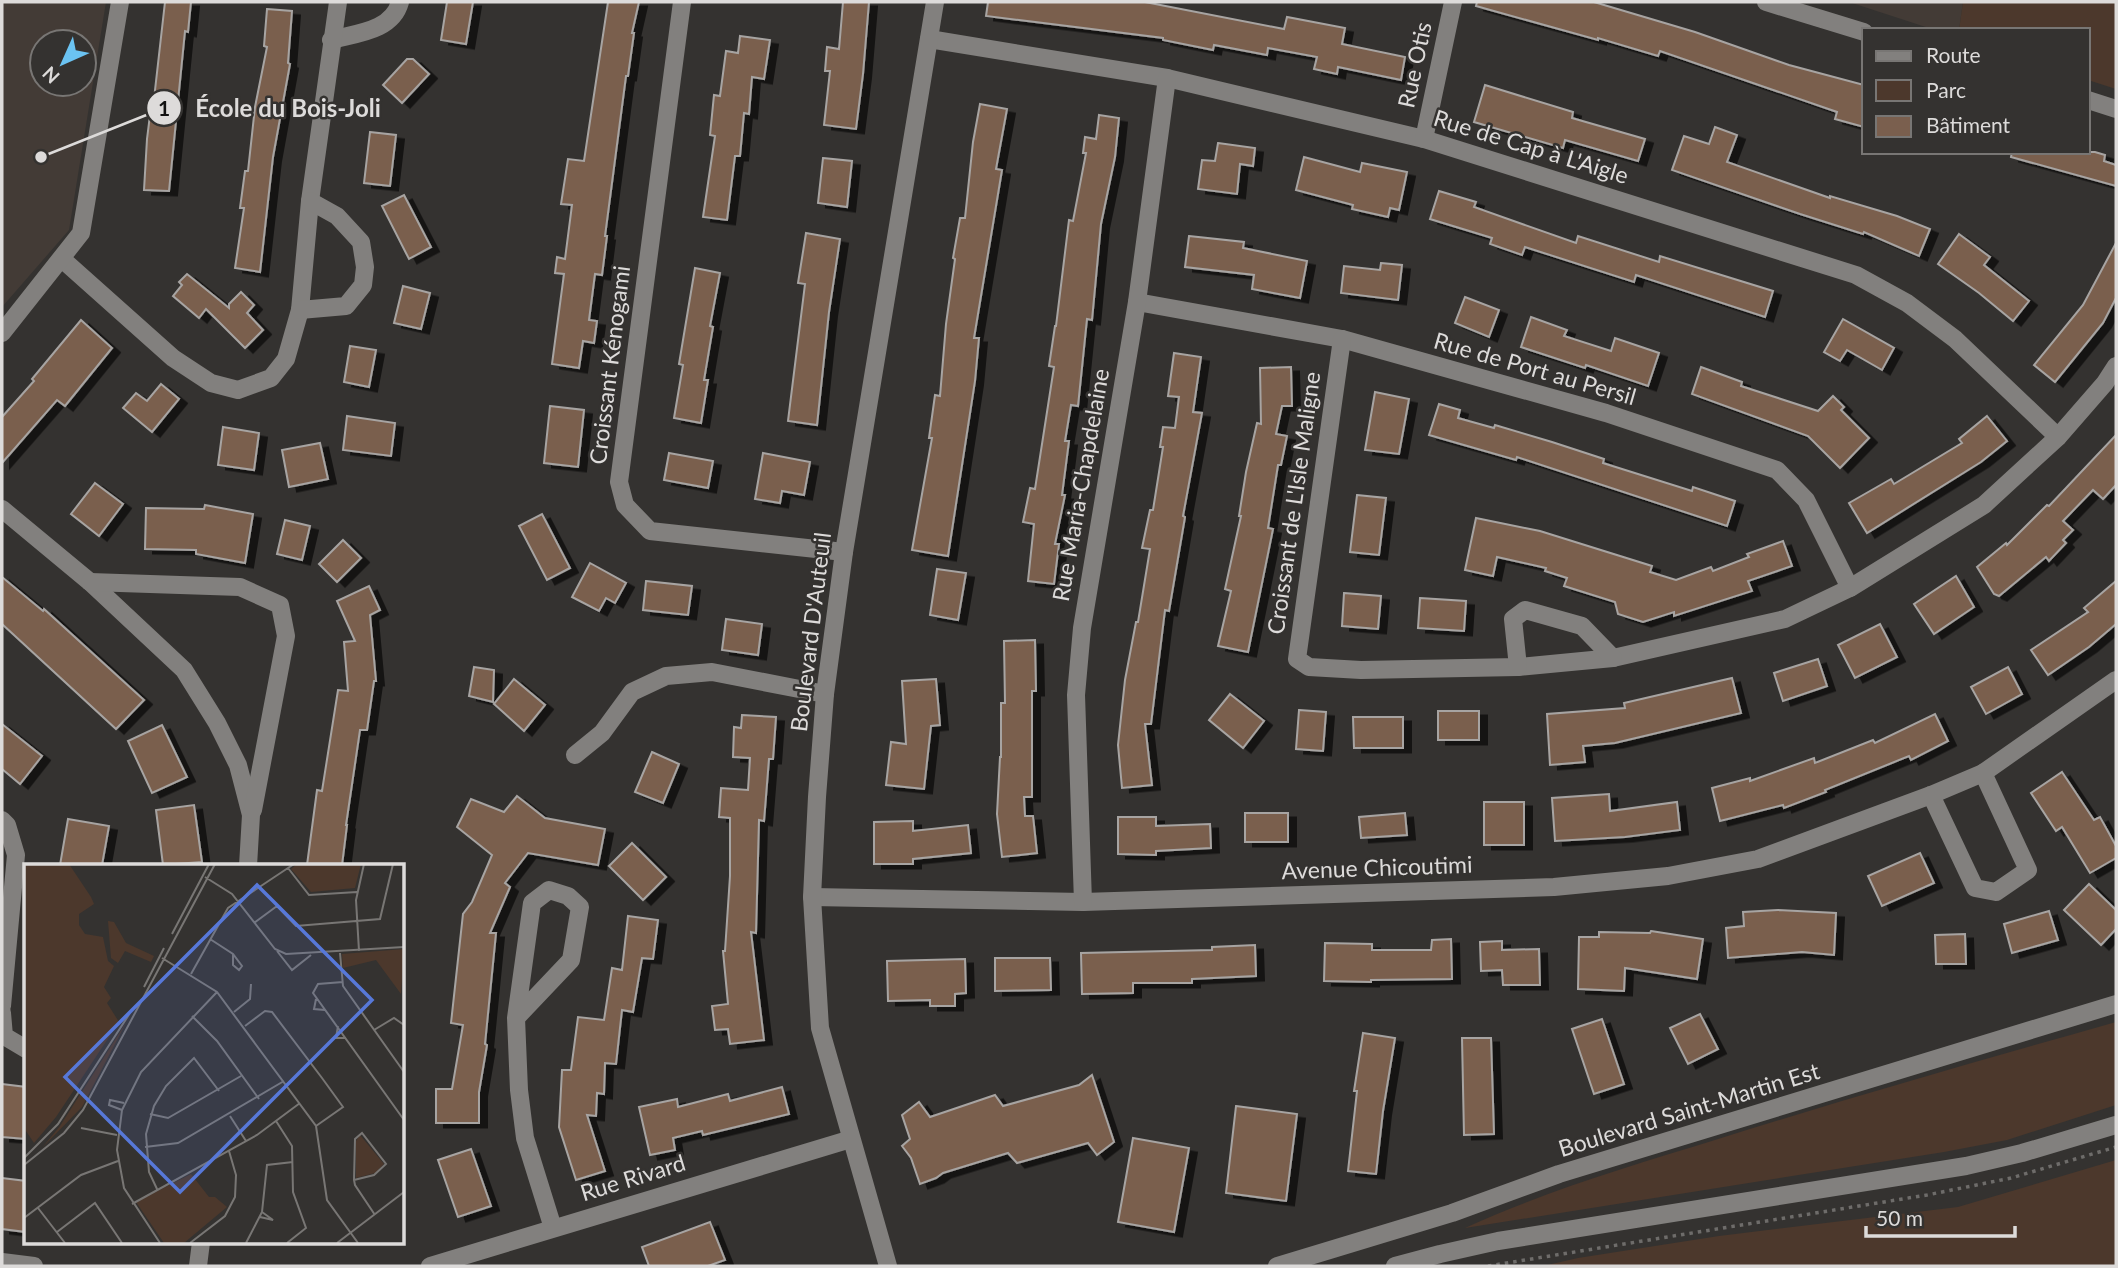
<svg xmlns="http://www.w3.org/2000/svg" width="2118" height="1268" font-family="Lato,sans-serif">
<style>
.built{fill:#433b36;fill-rule:evenodd}
.green{fill:#4c382c}
.building{fill:#7a5f4e;stroke:#a7a4a2;stroke-width:2;filter:url(#shadow)}
.lines{fill:none;stroke-linecap:round;stroke-linejoin:round}
.path{stroke:#6e6c6a;stroke-width:3.5;stroke-dasharray:3.5 5;stroke-linecap:butt}
.minor{stroke:#82807e;stroke-width:18}
.secondary{stroke:#82807e;stroke-width:18}
.labels{text-anchor:middle;stroke-width:5;stroke-linejoin:round;paint-order:stroke}
.street-label{font-size:23px;fill:#dddbda;stroke:#343230}
.inset-road{fill:none;stroke:#787674;stroke-width:2}
.view{fill:#5778d9;fill-opacity:0.15;stroke:#5778d9;stroke-width:3.5}
.inset-edge{fill:none;stroke:#dddbda;stroke-width:3.5}
.leader{fill:none;stroke:#dddbda;stroke-width:2.5}
.callout-dot{fill:#dddbda;stroke:#343230;stroke-width:2.5}
.mark-label{font-size:21px;text-anchor:middle;font-weight:bold;fill:#111}
.callout-label{font-size:24px;text-anchor:middle;font-weight:bold;fill:#dddbda;stroke:#343230;stroke-width:5;stroke-linejoin:round;paint-order:stroke}
</style>
<defs>
<filter id="shadow"><feDropShadow dx="8" dy="4.5" stdDeviation="0" flood-color="#0009"/></filter>
</defs>
<rect width="100%" height="100%" fill="#343230"/>
<g class="built">
<path d="M2,2H106L69,230L2,307ZM42,42H84V84H42Z"/>
<path d="M1849,2H1963L1959,30H1935Z"/>
</g>
<g class="green">
<path d="M1963,2H2116V89L2088,80V30H1959Z"/>
<path d="M2116,1022V1105L2007,1140L1944,1152L1465,1228C1546,1191 1630,1166 1715,1140C1848,1098 1982,1060 2116,1022Z"/>
<path d="M2116,1160V1266H1543L1578,1258L1719,1236L1958,1207Z"/>
</g>
<g class="building">
<path d="M165,2H191L188,32L185,31L169,191L144,190L147,139L152,99H154Z"/>
<path d="M447,2H473L466,44L441,40Z"/>
<path d="M608,2H639L632,33H634L628,76H626L605,236H607L602,275L595,274L589,320L597,321L594,343L583,341L579,368L552,364L564,274L555,273L557,257L565,259L572,205L561,204L568,159L584,161Z"/>
<path d="M843,2H869L863,74L856,129L824,125L830,71H825L827,47L839,49Z"/>
<path d="M988,2H1145L1284,29L1287,17L1345,28L1342,44L1405,57L1401,80L1338,67L1337,74L1314,69L1317,57L1268,48L1267,55L1214,45L1213,50L1163,40V38L986,16Z"/>
<path d="M1477,2H1594L1695,32L1789,65L1864,85V127L1835,119L1837,112L1660,51L1658,56L1598,38V40L1476,6Z"/>
<path d="M267,9L292,11L288,63L290,64L273,157L260,272L235,268L244,208H240L245,171H248L255,107L267,47L264,46Z"/>
<path d="M740,36L770,40L764,79L752,77L749,114L744,113L740,156H735L727,220L703,217L715,136L710,135L714,95L720,96L726,51L738,53Z"/>
<path d="M407,59H413L429,74L402,103L383,85Z"/>
<path d="M1485,85L1573,112L1572,118L1645,139L1638,161L1565,140L1563,148L1474,122Z"/>
<path d="M980,104L1007,109L996,169L1002,170L974,338H979L975,381L948,556L912,550L932,438H929L935,395L940,396L946,324L955,259L953,258L960,218H965L973,142Z"/>
<path d="M1099,115L1119,118L1115,157L1101,224L1092,320L1087,319L1078,406L1071,405L1065,441H1069L1062,495H1065L1055,544H1059L1054,584L1028,581L1034,524L1023,522L1030,488L1035,489L1054,367L1049,366L1055,326H1056L1069,220L1073,221L1086,153H1083L1085,137L1096,139Z"/>
<path d="M1715,127L1737,135L1727,162L1830,198V196L1897,216L1930,229L1919,256L1864,232L1863,234L1800,214L1672,170L1684,136L1709,144Z"/>
<path d="M370,132L396,135L390,186L364,183Z"/>
<path d="M1218,143L1255,148L1253,166L1240,164L1237,194L1198,189L1202,160L1215,161Z"/>
<path d="M2012,152H2095L2105,155L2104,161L2116,165V186L2011,157Z"/>
<path d="M1304,157L1360,172L1362,163L1407,172L1399,210L1390,208L1388,217L1352,209L1353,205L1296,190Z"/>
<path d="M823,158L852,161L847,207L818,203Z"/>
<path d="M1439,191L1476,202L1474,207L1576,243L1578,236L1659,262L1660,256L1773,291L1765,317L1636,275L1634,282L1525,247L1522,255L1490,244L1492,238L1430,219Z"/>
<path d="M404,195L431,247L409,259L382,206Z"/>
<path d="M806,233L840,239L829,312L817,425L788,421L805,284L798,283Z"/>
<path d="M1959,234L1990,257L1984,265L2029,301L2013,321L1979,293L1938,264Z"/>
<path d="M1189,236L1244,242L1243,248L1307,261L1300,298L1252,289L1254,275L1185,267Z"/>
<path d="M2116,243V298L2103,323L2055,382L2034,365L2083,305Z"/>
<path d="M1381,263L1402,265L1398,300L1341,293L1344,266L1380,270Z"/>
<path d="M695,268L720,273L710,326L713,327L704,380H708L701,423L674,418L683,365L679,364Z"/>
<path d="M187,274L229,308V304L241,292L254,305L247,313L263,330L245,348L206,309L199,318L173,296L182,285L179,282Z"/>
<path d="M403,286L430,293L421,329L394,323Z"/>
<path d="M1465,297L1499,310L1489,337L1455,323Z"/>
<path d="M1531,317L1567,330L1564,336L1611,351L1615,338L1659,353L1648,386L1586,365L1585,368L1521,347Z"/>
<path d="M1843,319L1894,348L1882,370L1847,350L1840,361L1824,352Z"/>
<path d="M81,320L112,348L65,406L57,400L2,463V417L34,381L32,379Z"/>
<path d="M350,346L376,350L369,387L344,382Z"/>
<path d="M1174,353L1201,357L1193,412L1202,413L1183,516L1185,517L1169,611L1165,610L1151,724H1145L1152,785L1122,788L1118,745L1125,680L1136,622H1138L1150,549L1142,548L1150,510H1153L1163,447H1160L1163,427L1175,428L1179,397L1168,396Z"/>
<path d="M1291,367L1292,406H1282L1276,434L1287,436L1281,465H1278L1268,528L1273,529L1248,652L1218,646L1231,591L1225,589L1241,516H1239L1246,472L1257,423L1261,424L1260,368Z"/>
<path d="M1701,367L1742,382L1741,386L1818,411L1833,396L1844,407L1841,410L1869,438L1840,468L1808,436L1692,394Z"/>
<path d="M161,384L179,399L152,432L123,408L136,393L147,401Z"/>
<path d="M1375,392L1409,399L1399,454L1365,450Z"/>
<path d="M1439,404L1460,410L1458,418L1494,428L1495,425L1552,442L1604,459L1603,463L1692,491L1693,487L1735,501L1727,526L1517,457L1516,460L1429,435Z"/>
<path d="M550,406L584,410L578,467L544,463Z"/>
<path d="M347,416L395,423L391,456L343,450Z"/>
<path d="M1987,416L2007,441L1981,462L1867,533L1849,503L1891,479L1894,484L1962,443L1959,439Z"/>
<path d="M223,427L259,433L254,470L218,465Z"/>
<path d="M2116,435V485L2103,499L2093,490L2063,521L2073,530L2063,540L2066,543L2049,561L2046,557L1999,596L1994,594L1977,567L2006,543L2007,545L2047,505L2049,506Z"/>
<path d="M320,443L328,479L289,487L282,450Z"/>
<path d="M669,453L713,461L708,488L664,480Z"/>
<path d="M763,453L810,462L804,495L782,491L780,503L755,499Z"/>
<path d="M95,483L123,504L99,536L71,514Z"/>
<path d="M1357,495L1386,498L1379,555L1350,552Z"/>
<path d="M205,505L253,514L245,563L196,554V550L145,549L146,508L204,509Z"/>
<path d="M542,514L570,568L547,580L519,526Z"/>
<path d="M1476,518L1540,531L1652,566L1650,572L1676,580L1711,567L1713,571L1749,557L1747,554L1783,541L1792,566L1748,581L1752,591L1674,616V612L1643,622L1618,614L1615,602L1564,586L1567,578L1545,571L1546,568L1497,557L1493,576L1465,570Z"/>
<path d="M285,520L310,526L302,560L277,554Z"/>
<path d="M343,540L361,558L337,582L319,564Z"/>
<path d="M590,563L626,583L615,603L606,598L599,611L572,597Z"/>
<path d="M937,569L966,573L958,620L930,615Z"/>
<path d="M1956,576L1974,607L1934,634L1914,604Z"/>
<path d="M2,577L43,611L44,609L144,700L116,729L2,624Z"/>
<path d="M646,581L692,586L688,615L643,610Z"/>
<path d="M2116,581V624L2089,647L2048,675L2031,650L2088,612L2084,608Z"/>
<path d="M369,586L380,610L370,615L376,681H374L367,730H360L346,825H347L342,865H307L317,790L322,791L338,690L348,691L344,642L355,641L337,601Z"/>
<path d="M1344,593L1381,596L1378,629L1342,626Z"/>
<path d="M1420,598L1466,601L1464,631L1418,628Z"/>
<path d="M726,619L762,624L758,655L722,650Z"/>
<path d="M1880,624L1897,657L1855,678L1838,645Z"/>
<path d="M1035,640L1036,691H1032V797H1024L1025,816H1033L1037,853L1002,857L997,814L1000,757H1001V703H1005L1004,641Z"/>
<path d="M1818,659L1827,686L1783,701L1774,673Z"/>
<path d="M474,667L494,670L493,702L469,696Z"/>
<path d="M2008,667L2022,694L1986,714L1971,687Z"/>
<path d="M1732,678L1741,713L1615,743L1583,746L1585,762L1550,765L1547,714L1625,708L1624,703Z"/>
<path d="M514,679L545,705L524,731L494,704Z"/>
<path d="M936,679L940,725L931,726L924,789L886,785L891,742L906,744L902,681Z"/>
<path d="M1230,694L1264,721L1243,748L1209,720Z"/>
<path d="M1299,710L1326,712L1323,751L1296,749Z"/>
<rect x="1438" y="711" width="41" height="29"/>
<path d="M1935,714L1948,741L1911,760L1909,756L1825,790L1826,792L1784,808L1783,805L1720,821L1712,788L1750,778V781L1814,758L1815,763L1873,740L1875,743Z"/>
<path d="M742,715L776,717L773,759H769L764,821L759,820L756,933L751,932L764,1040L730,1044L728,1029L715,1030L712,1006L728,1004L723,951H725L730,876V818L719,817L721,788L748,790L750,758L733,757L734,727L741,728Z"/>
<path d="M1353,717H1403V748H1354Z"/>
<path d="M2,724L42,756L20,784L2,769Z"/>
<path d="M162,725L187,777L152,793L128,741Z"/>
<path d="M652,752L679,764L663,803L635,792Z"/>
<path d="M2062,772L2094,820L2100,817L2116,846V858L2090,873L2062,827L2056,831L2031,793Z"/>
<path d="M1609,794L1610,811L1677,802L1680,830L1625,837L1555,841L1552,798Z"/>
<path d="M517,796L545,818L605,829L598,865L528,853L505,883L510,887L490,933H496L485,1044L487,1045L479,1092V1123H436V1089H452L463,1025L451,1023L463,914L472,902L492,855L457,827L471,799L504,812Z"/>
<rect x="1484" y="802" width="40" height="43"/>
<path d="M194,805L202,862L163,865L156,810Z"/>
<rect x="1245" y="813" width="43" height="29"/>
<path d="M1405,813L1407,835L1361,838L1359,817Z"/>
<path d="M1118,817H1156V826L1210,824L1211,848L1156,851V855L1118,854Z"/>
<path d="M68,819L109,826L102,865H60Z"/>
<path d="M913,821V831L968,825L971,853L913,859V864H874V822Z"/>
<path d="M632,843L666,877L643,900L609,866Z"/>
<path d="M1920,853L1934,883L1882,906L1868,876Z"/>
<path d="M2089,884L2116,910V929L2101,945L2064,910Z"/>
<path d="M1778,910L1836,913L1834,955L1802,952L1728,958L1726,928L1744,926L1743,912Z"/>
<path d="M2049,911L2058,940L2012,953L2004,924Z"/>
<path d="M628,916L658,920L653,959L642,958L633,1012L622,1010L616,1064L605,1063L604,1094L597,1093L596,1116L587,1115L605,1171L576,1180L559,1127L562,1070H571L578,1017L604,1020L612,968L622,970Z"/>
<path d="M1651,931L1703,939L1697,979L1625,968L1624,991L1578,989L1579,937H1599V932L1650,933Z"/>
<path d="M1965,934L1966,964H1936L1935,935Z"/>
<path d="M1451,939L1452,979L1371,980V982L1324,981L1325,943L1372,944V950H1431L1432,940Z"/>
<path d="M1502,941V950L1539,949L1540,985H1503L1502,970L1481,971L1480,942Z"/>
<path d="M1255,945L1256,976L1192,979V983H1133V993L1082,994L1081,953L1212,950V947Z"/>
<path d="M995,958H1050L1051,990L995,991Z"/>
<path d="M965,959L966,993L955,994V1006H930V1000L888,1001L887,961Z"/>
<path d="M1700,1014L1718,1049L1688,1064L1670,1028Z"/>
<path d="M1602,1019L1624,1084L1594,1094L1572,1029Z"/>
<path d="M1363,1033L1395,1038L1383,1111L1376,1174L1348,1171L1357,1091H1354Z"/>
<path d="M1462,1038H1491L1494,1134L1464,1135Z"/>
<path d="M1092,1075L1114,1142L1097,1155L1088,1143L1017,1163L1008,1153L943,1173L936,1178L920,1184L911,1158L902,1146L910,1139L902,1115L919,1102L930,1117L995,1095L1003,1106L1079,1085Z"/>
<path d="M2,1084L26,1087V1139L2,1137Z"/>
<path d="M782,1087L789,1114L703,1135L702,1131L673,1138L675,1150L650,1155L639,1107L677,1099L678,1107L728,1094L730,1101Z"/>
<path d="M1236,1106L1297,1114L1286,1201L1226,1193Z"/>
<path d="M1133,1138L1189,1148L1174,1232L1118,1222Z"/>
<path d="M471,1149L491,1206L458,1217L438,1160Z"/>
<path d="M2,1178L26,1181V1232L2,1229Z"/>
<path d="M710,1222L725,1260L708,1266H649L642,1247Z"/>
</g>
<g class="lines">
<path class="path" d="M1488,1266L1927,1195L2011,1178L2116,1147"/>
<g class="minor">
<path d="M682,2L619,482L625,505L650,531L844,552"/>
<path d="M1766,2L1864,32"/>
<path d="M929,39L1167,78L1424,139L1856,275L1907,303L1955,339L2058,437"/>
<path d="M331,40C357,33 392,31 400,2"/>
<path d="M2088,100L2116,109"/>
<path d="M1424,139L1453,2"/>
<path d="M62,259L173,358L211,383L238,390L271,378L286,359L300,310L310,201L338,2"/>
<path d="M1137,302L1342,339L1606,413L1777,470L1806,500L1850,588"/>
<path d="M300,310L346,306L363,285L365,267L361,242L337,216L310,201"/>
<path d="M2,333L81,233L120,2"/>
<path d="M1342,339L1297,659L1309,667L1361,670L1518,667L1613,658L1785,619L1850,588L1984,505L2058,437L2105,383L2116,366"/>
<path d="M2,509L90,582L184,670L217,723L238,765L251,815L248,866"/>
<path d="M90,582L240,587L280,605L286,636L253,810"/>
<path d="M1518,667L1513,619L1525,610L1582,626L1613,658"/>
<path d="M575,755L602,733L632,692L666,676L712,672L825,694"/>
<path d="M1931,795L1975,888L1996,892L2028,870L1983,773"/>
<path d="M2,820L7,825L16,855L2,1006"/>
<path d="M812,897L1083,902L1554,887L1668,876L1758,859L1931,795L1983,773L2116,680"/>
<path d="M1083,902L1076,695L1082,628L1137,302L1167,78"/>
<path d="M2,1013L4,1036L26,1049"/>
<path d="M516,1018L571,960L580,907L568,896L549,890L532,903L516,1018L519,1090L525,1138L553,1228"/>
<path d="M2,1262L34,1266"/>
<path d="M198,1266L201,1242"/>
<path d="M430,1266L851,1139"/>
<path d="M888,1266L820,1028L812,897L817,797L825,694L844,552L935,2"/>
</g>
<g class="secondary">
<path d="M1277,1266L1452,1213L1559,1174L2116,1004"/>
<path d="M1395,1266L1440,1254L1498,1241L1966,1166L2022,1153L2116,1125"/>
</g>
</g>
<g class="labels">
<g class="street-label">
<text transform="translate(1415 65) rotate(-78)" y="8">Rue Otis</text>
<text transform="translate(1531 147) rotate(17)" y="8">Rue de Cap à L'Aigle</text>
<text transform="translate(610 365) rotate(-83)" y="8">Croissant Kénogami</text>
<text transform="translate(1535 369) rotate(16)" y="8">Rue de Port au Persil</text>
<text transform="translate(1081 485) rotate(-80)" y="8">Rue Maria-Chapdelaine</text>
<text transform="translate(1294 503) rotate(-82)" y="8">Croissant de L'Isle Maligne</text>
<text transform="translate(811 632) rotate(-83)" y="8">Boulevard D'Auteuil</text>
<text transform="translate(1377 868) rotate(-2)" y="8">Avenue Chicoutimi</text>
<text transform="translate(1689 1110) rotate(-17)" y="8">Boulevard Saint-Martin Est</text>
<text transform="translate(633 1178) rotate(-17)" y="8">Rue Rivard</text>
</g>
</g>
<g transform="translate(24 864)">
<rect width="380" height="380" fill="#343230"/>
<path d="M0,0H45L67,33L70,40L55,50V61L61,70L79,73L84,97L90,102L80,123L87,134L83,139L95,158L32,253L10,279L0,264ZM273,0H337L331,24L287,28L267,5ZM84,57L90,58L102,79L130,92L127,98L101,87L94,99L87,94ZM380,85L377,130L352,96L319,104L318,90ZM103,157L58,243L18,284L36,262ZM336,271L360,300L351,309L332,314V277ZM167,310L185,333H191L203,343L160,379H140L112,338Z" fill="#4c382c"/>
<path class="inset-road" d="M264,4L285,31L333,28M181,13L208,30L251,85L262,90L380,83M230,59L253,42L272,62L356,55L369,0M148,70L185,0M186,75L209,90L218,102L215,106L209,101V90M253,87L268,106L287,91M335,87L332,36L340,0M316,89L319,122L380,208M138,94L193,128L292,262L303,336L334,379M167,110L204,44L270,0M319,118L294,120L289,129L380,256M120,123L140,84M292,135L290,145L301,146M210,148L226,135L227,120M168,152L193,177L235,235M221,162L241,147L248,148L298,214L319,243L292,262M314,162L312,174H322M350,166L370,154L380,161M98,246L85,241L86,236L100,239M126,250L144,254L217,212M206,252L222,277M252,257L268,282L269,328L282,364L263,379M57,264L93,271M121,283L154,279L260,217M0,294L34,260L106,149M0,301L40,269L59,246L191,0M330,316L350,311L362,300L338,269L331,275L330,316L331,321L351,351M133,325L125,308L122,270L130,242L142,222L170,194L195,227M108,340L233,271L276,239M14,344L41,379M236,353L249,356L238,348M0,354L57,311L94,297M33,368L71,339L98,379M136,379L100,324L93,286L98,246L117,208L193,128M166,379L201,352L211,333L212,311L205,287M222,379L238,348L243,301L269,298M313,379L380,328"/>
<path class="view" d="M233,21L348,136L156,328L41,213Z"/>
<rect width="380" height="380" class="inset-edge"/>
</g>
<path class="leader" d="M41 157L164 108"/>
<g class="callout-dot">
<circle cx="41" cy="157" r="7"/>
<circle cx="164" cy="108" r="18"/>
</g>
<g class="mark-label">
<text x="164" y="116">1</text>
</g>
<g class="callout-label">
<text x="288" y="117">École du Bois-Joli</text>
</g>
<rect width="2118" height="1268" fill="none" stroke="#dddbda" stroke-width="7"/>
<rect x="1862" y="28" width="228" height="126" fill="#343230" stroke="#787674" stroke-width="2"/>
<rect x="1876" y="51" width="35" height="10" fill="#82807e" stroke="#787674" stroke-width="2"/>
<text x="1926" y="63" font-size="21" fill="#dddbda">Route</text>
<rect x="1876" y="80" width="35" height="21" fill="#4c382c" stroke="#787674" stroke-width="2"/>
<text x="1926" y="98" font-size="21" fill="#dddbda">Parc</text>
<rect x="1876" y="116" width="35" height="21" fill="#7a5f4e" stroke="#787674" stroke-width="2"/>
<text x="1926" y="133" font-size="21" fill="#dddbda">Bâtiment</text>
<g transform="translate(63 63) rotate(225)"><circle r="33" fill="#343230" stroke="#787674" stroke-width="2"/>
<path d="M0-5L12 26L0 18L-12 26Z" fill="#6bc3f2"/>
<text y="-10" font-size="19" font-weight="bold" text-anchor="middle" fill="#dddbda">N</text>
</g>
<path d="M1866 1226v10h149v-10" fill="none" stroke="#dddbda" stroke-width="3.5"/>
<text x="1876" y="1226" font-size="21" fill="#dddbda" stroke="#343230" stroke-width="5" paint-order="stroke">50 m</text>
</svg>
